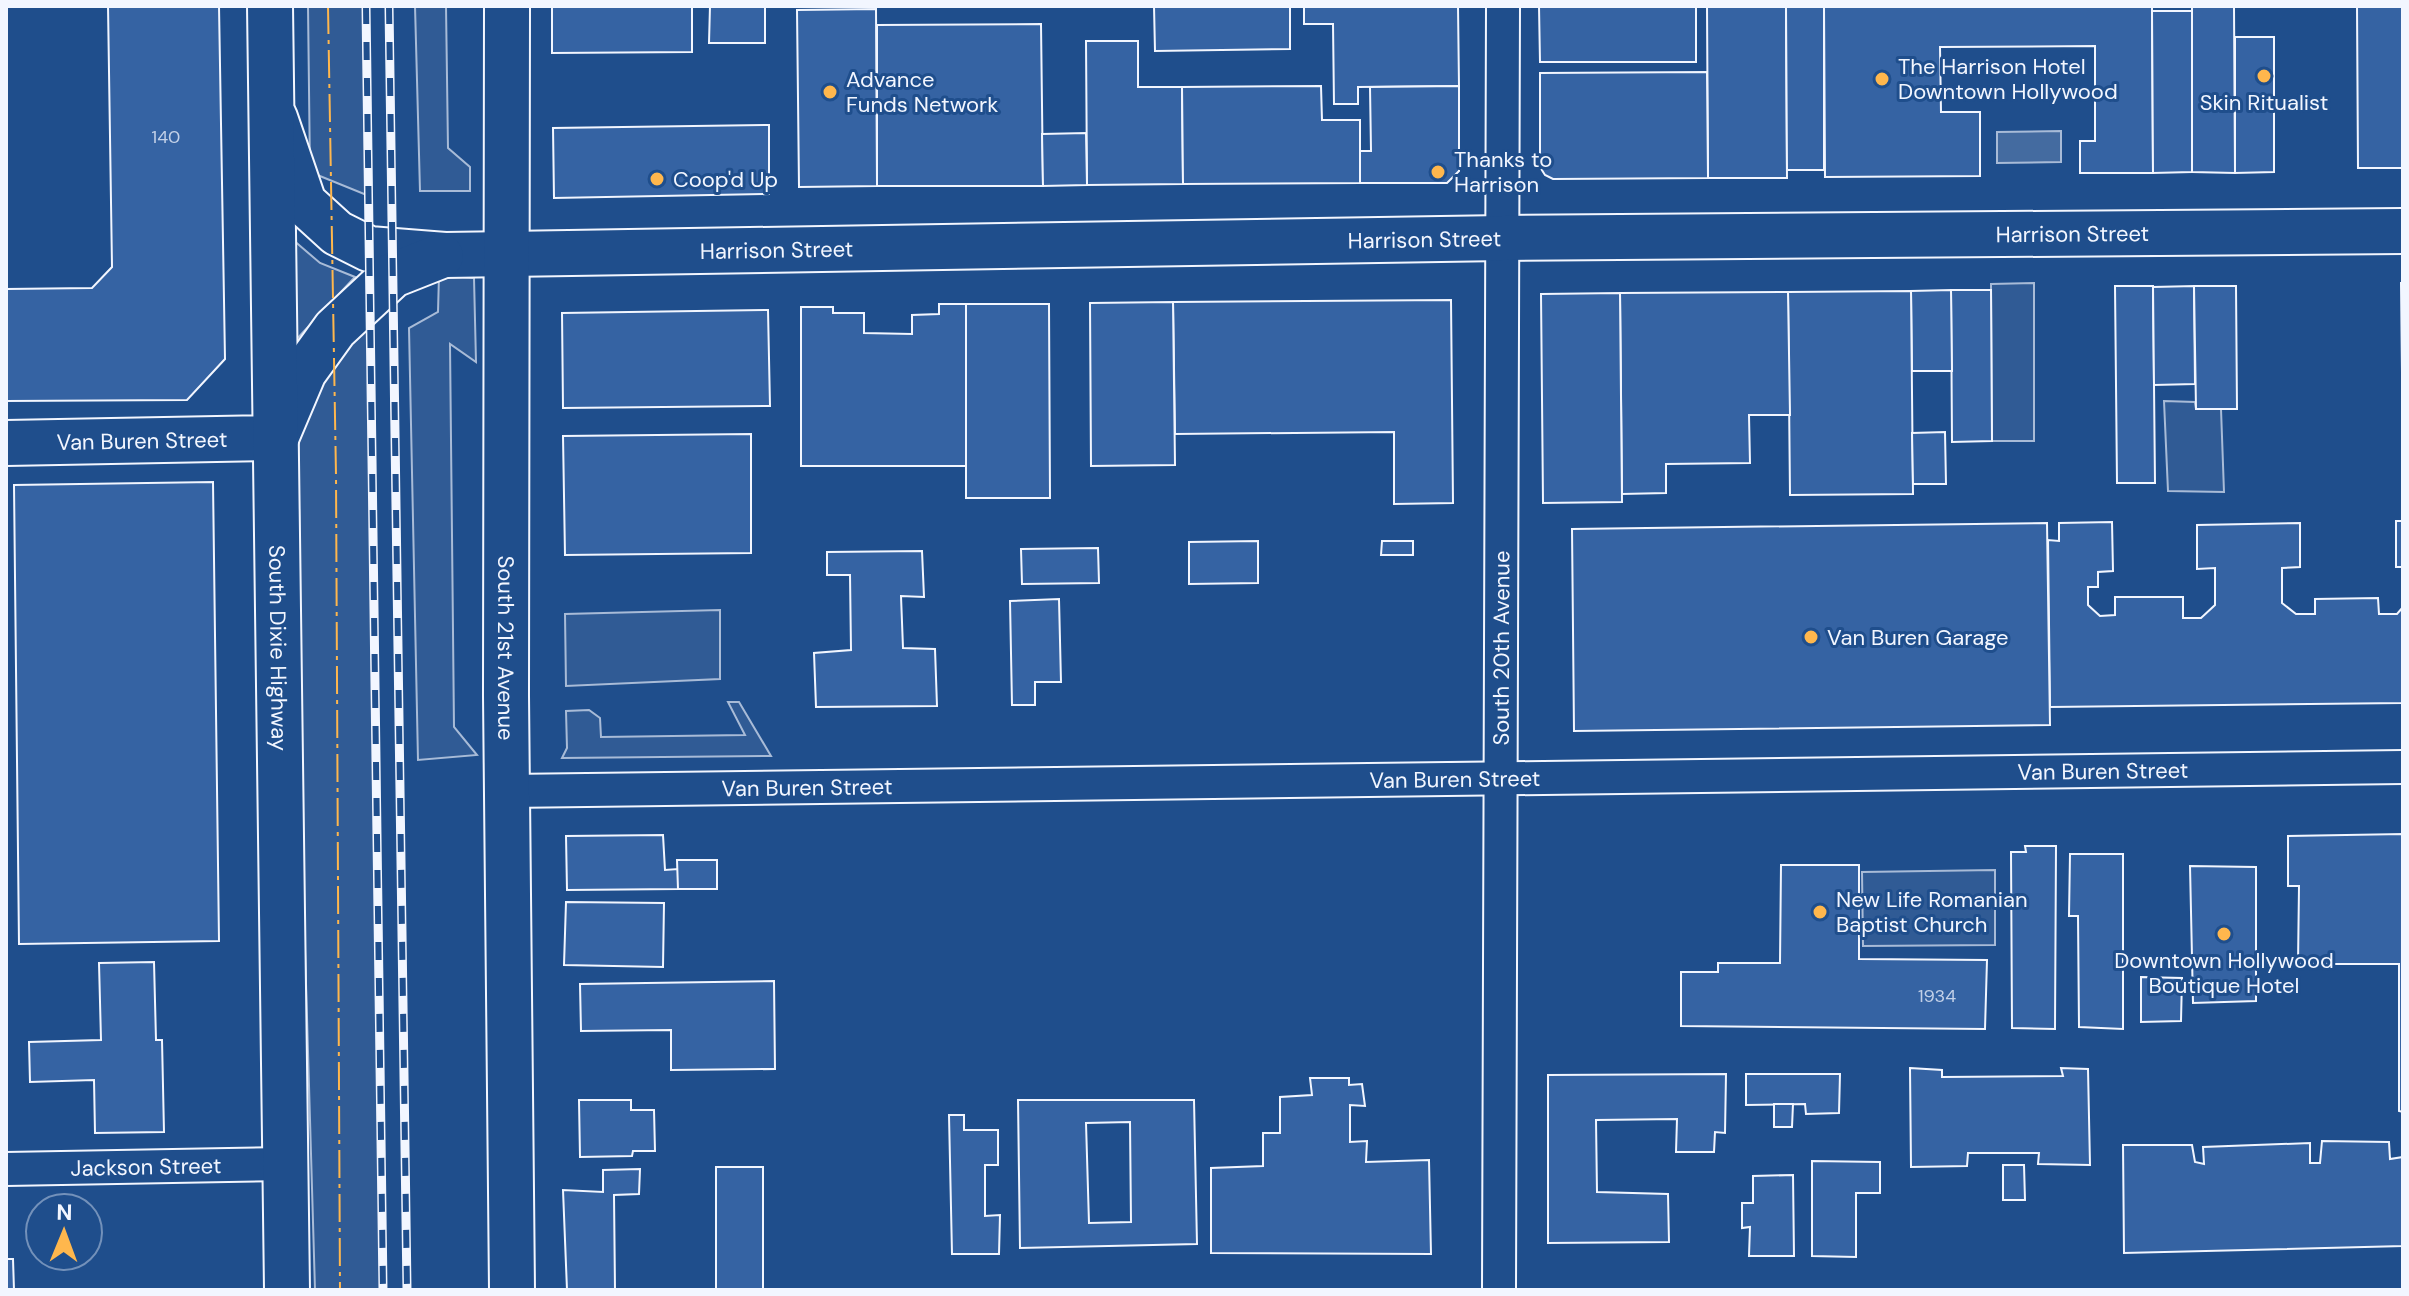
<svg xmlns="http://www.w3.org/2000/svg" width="2409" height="1296" font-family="'DM Sans',sans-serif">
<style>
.green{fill:#305b95;stroke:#a8bbd7;stroke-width:2}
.water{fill:#446ba0;stroke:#a8bbd7;stroke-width:2}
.building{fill:#3563a3;stroke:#f2f6ff;stroke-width:2;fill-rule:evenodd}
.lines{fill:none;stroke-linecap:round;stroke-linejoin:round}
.street-casing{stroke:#f2f6ff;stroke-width:36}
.secondary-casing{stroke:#f2f6ff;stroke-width:48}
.primary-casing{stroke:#f2f6ff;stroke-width:48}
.street{stroke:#1f4e8c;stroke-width:32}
.secondary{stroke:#1f4e8c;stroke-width:44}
.primary{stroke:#1f4e8c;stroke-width:44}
.rail-casing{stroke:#f2f6ff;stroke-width:9}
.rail{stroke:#1f4e8c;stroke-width:6;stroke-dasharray:18;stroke-linecap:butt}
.power{stroke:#ffb74d;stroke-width:2;stroke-dasharray:28 6 4 6;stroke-linecap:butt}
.poi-dot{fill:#ffb74d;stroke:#1f4e8c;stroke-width:3}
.labels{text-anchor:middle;stroke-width:6;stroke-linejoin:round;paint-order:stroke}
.number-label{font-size:18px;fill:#c3d1e8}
.poi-label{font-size:22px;fill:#f2f6ff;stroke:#1f4e8c;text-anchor:start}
.street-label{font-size:22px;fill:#f2f6ff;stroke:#1f4e8c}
</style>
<rect width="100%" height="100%" fill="#1f4e8c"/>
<g class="green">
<path d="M308,6H366L369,196L310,172Z"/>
<path d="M415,6H446L448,148L470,167V191H420Z"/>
<path d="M292,239L320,263L355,277L293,343Z"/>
<path d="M439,275L474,278L476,362L450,344L454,727L477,755L418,760L409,328L438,312Z"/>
<path d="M2034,283V441H1992L1991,284Z"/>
<path d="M371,322L382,1290H315L303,881L298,414L333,346Z"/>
<path d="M2164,401L2195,402L2196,409H2221L2224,492L2168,491Z"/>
<path d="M720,610V679L566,686L565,614Z"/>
<path d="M728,702H739L771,756L562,758L567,748L566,711L589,710L600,718L601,737L745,735Z"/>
<path d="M1995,870V945L1863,946L1862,872Z"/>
</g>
<path class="water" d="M2061,131V162L1997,163V132Z"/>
<g class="building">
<path d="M108,6H219L225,359L187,400L6,401V289L92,288L112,267Z"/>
<path d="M552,6H692V52L552,53Z"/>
<path d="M710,6H765V43H709Z"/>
<path d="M1154,6H1290V49L1155,51Z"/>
<path d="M1304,6H1458L1459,86L1358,87V104H1334L1333,24H1304Z"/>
<path d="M1539,6H1696V62H1540Z"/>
<path d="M1707,6H1786L1787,178H1708Z"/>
<path d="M1786,6H1824V170H1787Z"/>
<path d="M1824,6H2152L2153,173H2080V141H2095V46L1940,47L1941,112H1980V176L1825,177Z"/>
<path d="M2192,6H2234L2235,173L2192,172Z"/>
<path d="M2357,6H2403V168H2358Z"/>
<path d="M876,9L877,186L799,187L797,10Z"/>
<path d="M2152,11H2192V172L2153,173Z"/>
<path d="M1041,24L1043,186H877V25Z"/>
<path d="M2235,37H2274V172L2235,173Z"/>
<path d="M1086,41H1138V87H1182L1183,184L1087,185Z"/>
<path d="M1707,72L1708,178L1553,179L1545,175L1540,167V73Z"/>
<path d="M1321,86L1322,120H1360V183L1183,184L1182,87Z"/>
<path d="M1459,86V171L1447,183H1360V151H1371L1370,87Z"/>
<path d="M769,125V194L554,198L553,128Z"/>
<path d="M1086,133L1087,185L1043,186L1042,134Z"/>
<path d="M2401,283H2403V461Z"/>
<path d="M2115,286H2153L2155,483H2117Z"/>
<path d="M2194,286L2195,384L2154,385L2153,287Z"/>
<path d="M2194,286H2236L2237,409H2196Z"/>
<path d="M1951,290H1991L1992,441L1952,442Z"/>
<path d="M1951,290L1952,371H1912L1911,291Z"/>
<path d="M1911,291L1913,494L1790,495L1788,292Z"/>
<path d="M1788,292L1790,415H1749L1750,463L1666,464V493L1622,494L1620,293Z"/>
<path d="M1620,293L1622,502L1543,503L1541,294Z"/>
<path d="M1451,300L1453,503L1394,504V432L1175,434L1173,302Z"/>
<path d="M1173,302L1175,465L1091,466L1090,303Z"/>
<path d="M939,304H966V466H801V307H833V313H864V333L912,334V315L939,314Z"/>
<path d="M966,304H1049L1050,498H966Z"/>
<path d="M768,310L770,406L563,408L562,313Z"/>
<path d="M1945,432L1946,484H1913L1912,433Z"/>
<path d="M751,434V553L565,555L563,436Z"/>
<path d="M213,482L219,941L19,944L14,485Z"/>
<rect x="2396" y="521" width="7" height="46"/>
<path d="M2112,522L2113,571L2098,572V587H2088V605L2100,616L2115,615V597H2183V618H2201L2215,605V568L2197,569V525L2300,523V567L2282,568V603L2296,614H2315V599L2378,598L2379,614H2397L2403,607V703L2050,707L2048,540L2059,541V523Z"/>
<path d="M2047,523L2050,725L1574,731L1572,529Z"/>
<path d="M1258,541V583L1189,584V542Z"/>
<path d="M1382,541H1413V555H1381Z"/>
<path d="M1098,548L1099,583L1022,584L1021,549Z"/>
<path d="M922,551L924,597L901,596L903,648L935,649L937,706L816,707L814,653L851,650L850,575H827V552Z"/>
<path d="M1059,599L1061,682H1035V705H1012L1010,601Z"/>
<path d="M2403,834V1112L2399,1111V964H2298L2299,886H2288V836Z"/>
<path d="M663,835L665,870L678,869V889L567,890L566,836Z"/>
<path d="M2025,846H2056L2055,1029L2012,1028L2011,852H2026Z"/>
<path d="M2070,854H2123V1029L2079,1027L2078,916H2069Z"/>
<path d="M677,860H717V889H678Z"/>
<path d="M1781,865H1859V959L1987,960L1985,1029L1681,1026V972H1718V963H1780Z"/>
<path d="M2190,866L2256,867V1001L2193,1003Z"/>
<path d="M566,902L664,903L663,967L564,965Z"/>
<path d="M154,962L156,1040H162L164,1132L95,1133L94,1080L30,1082L29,1042L101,1040L99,963Z"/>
<path d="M2141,977L2182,978L2181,1021L2141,1022Z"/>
<path d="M774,981L775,1069L671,1070V1030L581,1031L580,984Z"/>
<path d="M1910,1068L1942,1070V1077L2063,1076L2061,1068L2088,1069L2090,1165L2038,1164L2039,1153H1968L1967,1166L1911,1167Z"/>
<path d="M1726,1074L1725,1133L1715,1132L1714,1152H1676L1677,1119L1596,1120L1597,1192L1668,1194L1669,1242L1548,1243V1075Z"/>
<path d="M1746,1074H1840L1839,1113L1806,1114L1805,1104L1746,1105Z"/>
<path d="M1310,1078H1349V1085L1362,1084L1365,1106L1350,1105V1142L1367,1141L1366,1162L1429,1160L1431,1254L1211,1253V1168L1263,1166V1133H1280V1097L1312,1095Z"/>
<path d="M579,1100H631V1110H654L655,1151H633L632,1156L580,1157Z"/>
<path d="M1018,1100H1194L1197,1244L1020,1248ZM1130,1122L1131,1222L1089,1223L1086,1123Z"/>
<path d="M1774,1104H1793L1792,1127H1774Z"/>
<path d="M949,1115H964V1130H998V1165H985V1216L1000,1215L999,1254H952Z"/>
<path d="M2322,1141L2389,1142L2390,1159L2403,1157V1246L2124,1253L2123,1145H2192L2195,1162L2204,1164L2203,1147L2310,1143V1163H2320Z"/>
<path d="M1812,1161L1880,1162V1193H1856V1257L1812,1256Z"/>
<path d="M2003,1165H2024L2025,1200H2003Z"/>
<rect x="716" y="1167" width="47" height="123"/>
<path d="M640,1169L639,1194L614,1195L615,1290H567L563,1190L603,1192V1170Z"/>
<path d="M1793,1175L1794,1256H1749L1750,1227L1742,1228V1203H1753V1176Z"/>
<path d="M6,1259H13L14,1290H6Z"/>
</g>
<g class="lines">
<g class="street-casing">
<g id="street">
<path id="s1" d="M507,791L2403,767"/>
<path id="s2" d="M6,1169L285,1164"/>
<path id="s3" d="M1499,1290L1503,6"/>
</g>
</g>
<g class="secondary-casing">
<g id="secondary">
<path id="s4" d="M275,118L304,203L337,233L369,249L445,255L1503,238L2403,231"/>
<path id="s5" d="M6,443L276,438L304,372L335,329L393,275L441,256"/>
</g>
</g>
<g class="primary-casing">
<g id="primary">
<path id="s6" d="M270,6L287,1290"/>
<path id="s7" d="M507,6L506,696L512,1290"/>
</g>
</g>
<use href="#street" class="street"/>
<use href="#secondary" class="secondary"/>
<use href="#primary" class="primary"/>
<g class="rail-casing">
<g id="rail">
<path d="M366,6L383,1290"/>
<path d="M389,6L407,1290"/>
</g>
</g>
<use href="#rail" class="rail"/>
<path class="power" d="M328,6L336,475L340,1290"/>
</g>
<g class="poi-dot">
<circle cx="2264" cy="76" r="8"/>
<circle cx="1882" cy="79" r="8"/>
<circle cx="830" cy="92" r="8"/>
<circle cx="1438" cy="172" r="8"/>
<circle cx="657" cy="179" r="8"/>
<circle cx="1811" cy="637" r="8"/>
<circle cx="1820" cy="912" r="8"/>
<circle cx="2224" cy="934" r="8"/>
</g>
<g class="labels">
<g class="number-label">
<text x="166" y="143">140</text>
<text x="1937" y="1002">1934</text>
</g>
<g class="poi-label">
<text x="1898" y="74">The Harrison Hotel<tspan x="1898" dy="25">Downtown Hollywood</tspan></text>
<text x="846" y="87">Advance<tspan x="846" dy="25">Funds Network</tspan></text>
<text x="2264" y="110" text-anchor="middle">Skin Ritualist</text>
<text x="1454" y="167">Thanks to<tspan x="1454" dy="25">Harrison</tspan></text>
<text x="673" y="187">Coop'd Up</text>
<text x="1827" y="645">Van Buren Garage</text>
<text x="1836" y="907">New Life Romanian<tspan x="1836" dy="25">Baptist Church</tspan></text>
<text x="2224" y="968" text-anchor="middle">Downtown Hollywood<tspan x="2224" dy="25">Boutique Hotel</tspan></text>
</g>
<g class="street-label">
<text dy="8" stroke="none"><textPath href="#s4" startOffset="1874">Harrison Street</textPath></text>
<text dy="8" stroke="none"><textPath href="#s4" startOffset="1226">Harrison Street</textPath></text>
<text dy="8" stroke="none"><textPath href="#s4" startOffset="578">Harrison Street</textPath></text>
<text dy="8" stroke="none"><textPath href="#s5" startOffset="136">Van Buren Street</textPath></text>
<text dy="8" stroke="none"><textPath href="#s6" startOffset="642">South Dixie Highway</textPath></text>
<text dy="8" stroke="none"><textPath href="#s7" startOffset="642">South 21st Avenue</textPath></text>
<text dy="8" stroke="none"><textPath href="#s3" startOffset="642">South 20th Avenue</textPath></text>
<text dy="8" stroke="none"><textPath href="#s1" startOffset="1596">Van Buren Street</textPath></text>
<text dy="8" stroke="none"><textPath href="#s1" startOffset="948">Van Buren Street</textPath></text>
<text dy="8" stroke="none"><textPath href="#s1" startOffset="300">Van Buren Street</textPath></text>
<text dy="8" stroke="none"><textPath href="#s2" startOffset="140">Jackson Street</textPath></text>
</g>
</g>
<rect width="2409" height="1296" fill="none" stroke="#f2f6ff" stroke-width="16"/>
<g transform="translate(64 1232) rotate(1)"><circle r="38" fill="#1f4e8c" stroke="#7391ba" stroke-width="2"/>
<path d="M0-6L14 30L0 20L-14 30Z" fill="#ffb74d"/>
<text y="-12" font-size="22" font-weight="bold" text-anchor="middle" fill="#f2f6ff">N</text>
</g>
</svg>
